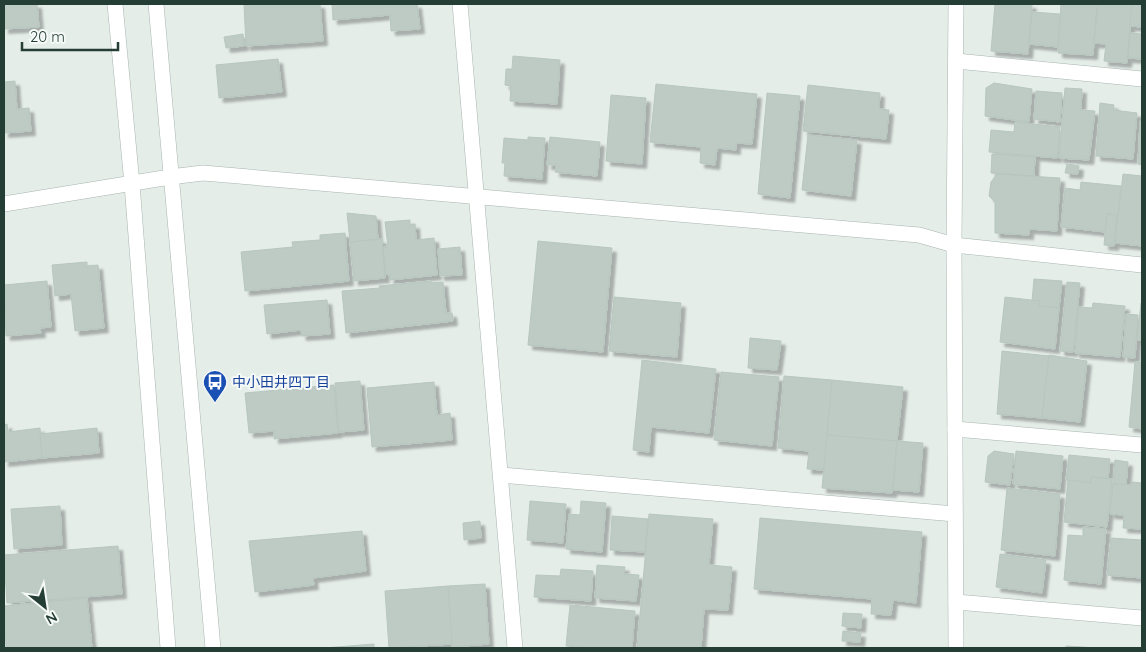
<svg xmlns="http://www.w3.org/2000/svg" width="1146" height="652" font-family="Quicksand,'Noto Sans JP',sans-serif">
<style>
.building{fill:#bdcbc4;stroke:#b7c6bf;filter:url(#shadow)}
.lines{fill:none;stroke-linecap:round;stroke-linejoin:round}
.minor-casing{stroke:#a8b5af;stroke-width:16}
.tertiary-casing{stroke:#a8b5af;stroke-width:16}
.minor{stroke:#fff;stroke-width:15}
.tertiary{stroke:#fff;stroke-width:15}
.labels{text-anchor:middle;stroke-width:4;stroke-linejoin:round;paint-order:stroke}
.transit-label{font-size:14px;fill:#164399;stroke:#f5f9f7;text-anchor:start}
</style>
<defs>
<filter id="shadow"><feDropShadow dx="4.5" dy="4.5" stdDeviation="1" flood-color="#0004"/></filter>
</defs>
<rect width="100%" height="100%" fill="#e5ede9"/>
<g class="building">
<path d="M4,4H37L39,27L4,29Z"/>
<path d="M244,4H320L323,41L246,46Z"/>
<path d="M332,4H417L420,29L391,31L390,15L333,20Z"/>
<path d="M995,4H1029L1032,5L1028,54L991,51Z"/>
<path d="M1061,4H1097L1093,55L1058,53Z"/>
<path d="M1098,4H1132L1127,63L1104,61L1106,44L1094,43Z"/>
<path d="M1132,4H1142V27L1130,26Z"/>
<path d="M1032,12L1060,14L1058,47L1029,44Z"/>
<path d="M1130,33L1142,34V59L1128,58Z"/>
<path d="M243,34L244,46L226,48L224,37Z"/>
<path d="M513,56L560,60L557,104L510,101L511,86L505,85L506,69H512Z"/>
<path d="M278,59L282,92L219,98L216,65Z"/>
<path d="M15,81L17,109L29,108L31,131L4,133V82Z"/>
<path d="M994,83L1032,89L1029,122L985,116L986,88Z"/>
<path d="M656,84L757,94L752,144L736,143V150L717,148L715,165L700,163L701,147L650,142Z"/>
<path d="M808,85L880,93L879,109L889,110L886,139L803,131Z"/>
<path d="M1065,88L1082,89L1081,110L1095,111L1089,160L1059,158Z"/>
<path d="M1036,91L1062,93L1060,122L1034,119Z"/>
<path d="M767,93L800,96L790,198L758,194Z"/>
<path d="M611,95L646,98L642,164L606,161Z"/>
<path d="M1100,103L1114,105L1113,110L1137,113L1133,159L1096,156Z"/>
<path d="M1140,121H1142V165L1138,164Z"/>
<path d="M1015,122L1060,127L1057,158L989,152L991,130L1014,132Z"/>
<path d="M808,135L857,140L851,196L802,190Z"/>
<path d="M528,137L545,138L542,179L504,176L505,163H502L504,138L528,140Z"/>
<path d="M550,137L600,142L597,176L555,172L556,165H547Z"/>
<path d="M992,154L1035,157L1034,176L991,173Z"/>
<path d="M1067,164L1079,166L1078,174L1065,173Z"/>
<path d="M997,174L1060,178L1057,231L1029,229V235L995,233V202L989,196L991,182Z"/>
<path d="M1123,174L1142,176V246L1115,243Z"/>
<path d="M1081,182L1121,186L1118,215L1107,214L1105,232L1061,227L1065,188L1080,190Z"/>
<path d="M347,213L376,216L378,239L350,242Z"/>
<path d="M1107,214L1117,215L1114,246L1104,245Z"/>
<path d="M410,220V225L415,224L416,240L434,238L437,275L390,280L389,274H386L383,247H388L385,222Z"/>
<path d="M345,233L349,281L245,291L241,252L293,247L292,242L320,240V235Z"/>
<path d="M382,239L385,278L354,281L350,242Z"/>
<path d="M538,241L612,248L603,352L528,345Z"/>
<path d="M460,247L462,275L440,276L438,249Z"/>
<path d="M87,262V266L98,265L104,328L75,331L71,294L55,296L52,265Z"/>
<path d="M1034,279L1062,281L1059,308L1039,306L1040,301H1032Z"/>
<path d="M47,281L51,327L40,328L41,333L6,336L4,285Z"/>
<path d="M431,281V283L443,282L446,313H452L453,321L346,333L342,291L380,288L379,286Z"/>
<path d="M1067,282L1080,283L1073,352L1060,351Z"/>
<path d="M614,297L681,303L677,357L609,351Z"/>
<path d="M1005,297L1040,301L1039,306L1059,308L1055,349L1000,342Z"/>
<path d="M327,300L330,334L302,336L301,330L267,334L264,305Z"/>
<path d="M1093,303L1125,306L1120,357L1075,353L1079,307L1092,308Z"/>
<path d="M1141,303H1142V340H1137Z"/>
<path d="M1126,314L1138,315L1135,358L1123,357Z"/>
<path d="M750,338L781,341L777,370L748,368Z"/>
<path d="M1002,351L1049,356L1042,418L997,414Z"/>
<path d="M1049,355L1087,361L1080,422L1042,418Z"/>
<path d="M642,360L716,369L709,433L651,427L649,452L633,450Z"/>
<path d="M1135,362H1142V429L1129,427Z"/>
<path d="M721,372L779,377L772,446L714,440Z"/>
<path d="M784,376L832,380L824,470L807,469L809,451L778,448Z"/>
<path d="M832,380L903,387L897,441L827,435Z"/>
<path d="M360,381L364,430L339,432L335,383Z"/>
<path d="M434,382L437,415L450,413L452,440L372,447L367,388Z"/>
<path d="M334,385L338,433L274,439V431L249,433L245,393Z"/>
<path d="M7,424L8,432L40,428L42,458L4,462V425Z"/>
<path d="M97,428L99,453L42,458L40,434Z"/>
<path d="M827,435L897,441L892,493L822,488Z"/>
<path d="M897,441L923,443L919,492L893,490Z"/>
<path d="M994,451L1014,454L1010,485L985,482L988,456Z"/>
<path d="M1016,451L1063,456L1060,489L1013,484Z"/>
<path d="M1069,455L1110,459L1108,479L1091,477V483L1066,480Z"/>
<path d="M1115,460L1128,462L1126,485L1113,484Z"/>
<path d="M1091,477L1112,479L1107,527L1064,522L1068,480L1091,483Z"/>
<path d="M1132,482L1142,483V529L1123,528L1124,515L1110,514L1113,484L1131,485Z"/>
<path d="M1007,488L1060,494L1055,556L1001,550Z"/>
<path d="M530,501L566,504L563,543L527,540Z"/>
<path d="M581,501L606,503L602,552L566,549L569,514L580,515Z"/>
<path d="M60,506L62,545L14,549L11,509Z"/>
<path d="M649,514L713,519L709,565L732,567L728,610L704,609L701,648H637Z"/>
<path d="M612,516L648,519L645,552L610,550Z"/>
<path d="M760,518L922,532L916,603L893,600L891,615L871,614L872,599L754,589Z"/>
<path d="M480,521L481,538L464,540L463,523Z"/>
<path d="M1083,527L1106,529L1101,584L1064,580L1068,535L1083,536Z"/>
<path d="M362,531L366,571L313,578L314,585L255,592L249,541Z"/>
<path d="M1111,538L1142,540V578L1107,575Z"/>
<path d="M118,546L122,594L7,603L4,555Z"/>
<path d="M1000,554L1046,560L1042,593L996,587Z"/>
<path d="M597,565L625,567L624,574L639,575L636,601L595,598Z"/>
<path d="M561,569L593,571L591,601L534,597L536,575L560,576Z"/>
<path d="M485,584L489,644L452,647L448,586Z"/>
<path d="M448,586L452,644L389,648L385,591Z"/>
<path d="M87,598L92,648H6L4,606Z"/>
<path d="M570,605L635,611L632,648H591L566,646Z"/>
<path d="M843,613L862,614L861,628L842,626Z"/>
<path d="M843,631L861,633L860,642L842,641Z"/>
<path d="M374,644V648H324Z"/>
<path d="M1066,646L1098,648H1066Z"/>
</g>
<g class="lines">
<g class="minor-casing">
<g id="minor">
<path d="M460,4L515,648"/>
<path d="M956,4L954,245L956,648"/>
<path d="M956,61L1142,79"/>
<path d="M4,204L170,177L203,173L919,235L954,245L1142,265"/>
<path d="M955,429L1142,445"/>
<path d="M501,475L955,514"/>
<path d="M956,602L1142,618"/>
</g>
</g>
<g class="tertiary-casing">
<g id="tertiary">
<path d="M115,4L132,184L168,648"/>
<path d="M156,4L213,648"/>
</g>
</g>
<use href="#minor" class="minor"/>
<use href="#tertiary" class="tertiary"/>
</g>
<defs>
<g id="bus-pin" transform="scale(1.25)"><path d="M0 17L-7.5 6A9.5 9.5 0 1 1 7.5 6Z" fill="#1a4fb4" stroke="#f5f9f7"/><path d="M-5-6H5V4H4V6H2V4H-2V6H-4V4H-5ZM-3.5-4V0h7V-4ZM-3.5 1.2v1.5H-2V1.2ZM2 1.2v1.5H3.5V1.2Z" fill="#fff"/></g>
</defs>
<g fill-rule="evenodd">
<use href="#bus-pin" x="215" y="382"/>
</g>
<g class="labels">
<g class="transit-label">
<text x="232" y="387">中小田井四丁目</text>
</g>
</g>
<rect width="1146" height="652" fill="none" stroke="#253e35" stroke-width="10"/>
<g transform="translate(45 607) rotate(150)" stroke="#f5f9f7" stroke-width="4" paint-order="stroke">
<path d="M0-4L9 19L0 12L-9 19Z" fill="#253e35"/>
<text y="-8" font-size="14" font-weight="bold" text-anchor="middle" fill="#253e35">N</text>
</g>
<path d="M22 42v8h96v-8" fill="none" stroke="#253e35" stroke-width="2.5"/>
<text x="30" y="42" font-size="15" fill="#253e35" stroke="#f5f9f7" stroke-width="4" paint-order="stroke">20 m</text>
</svg>
